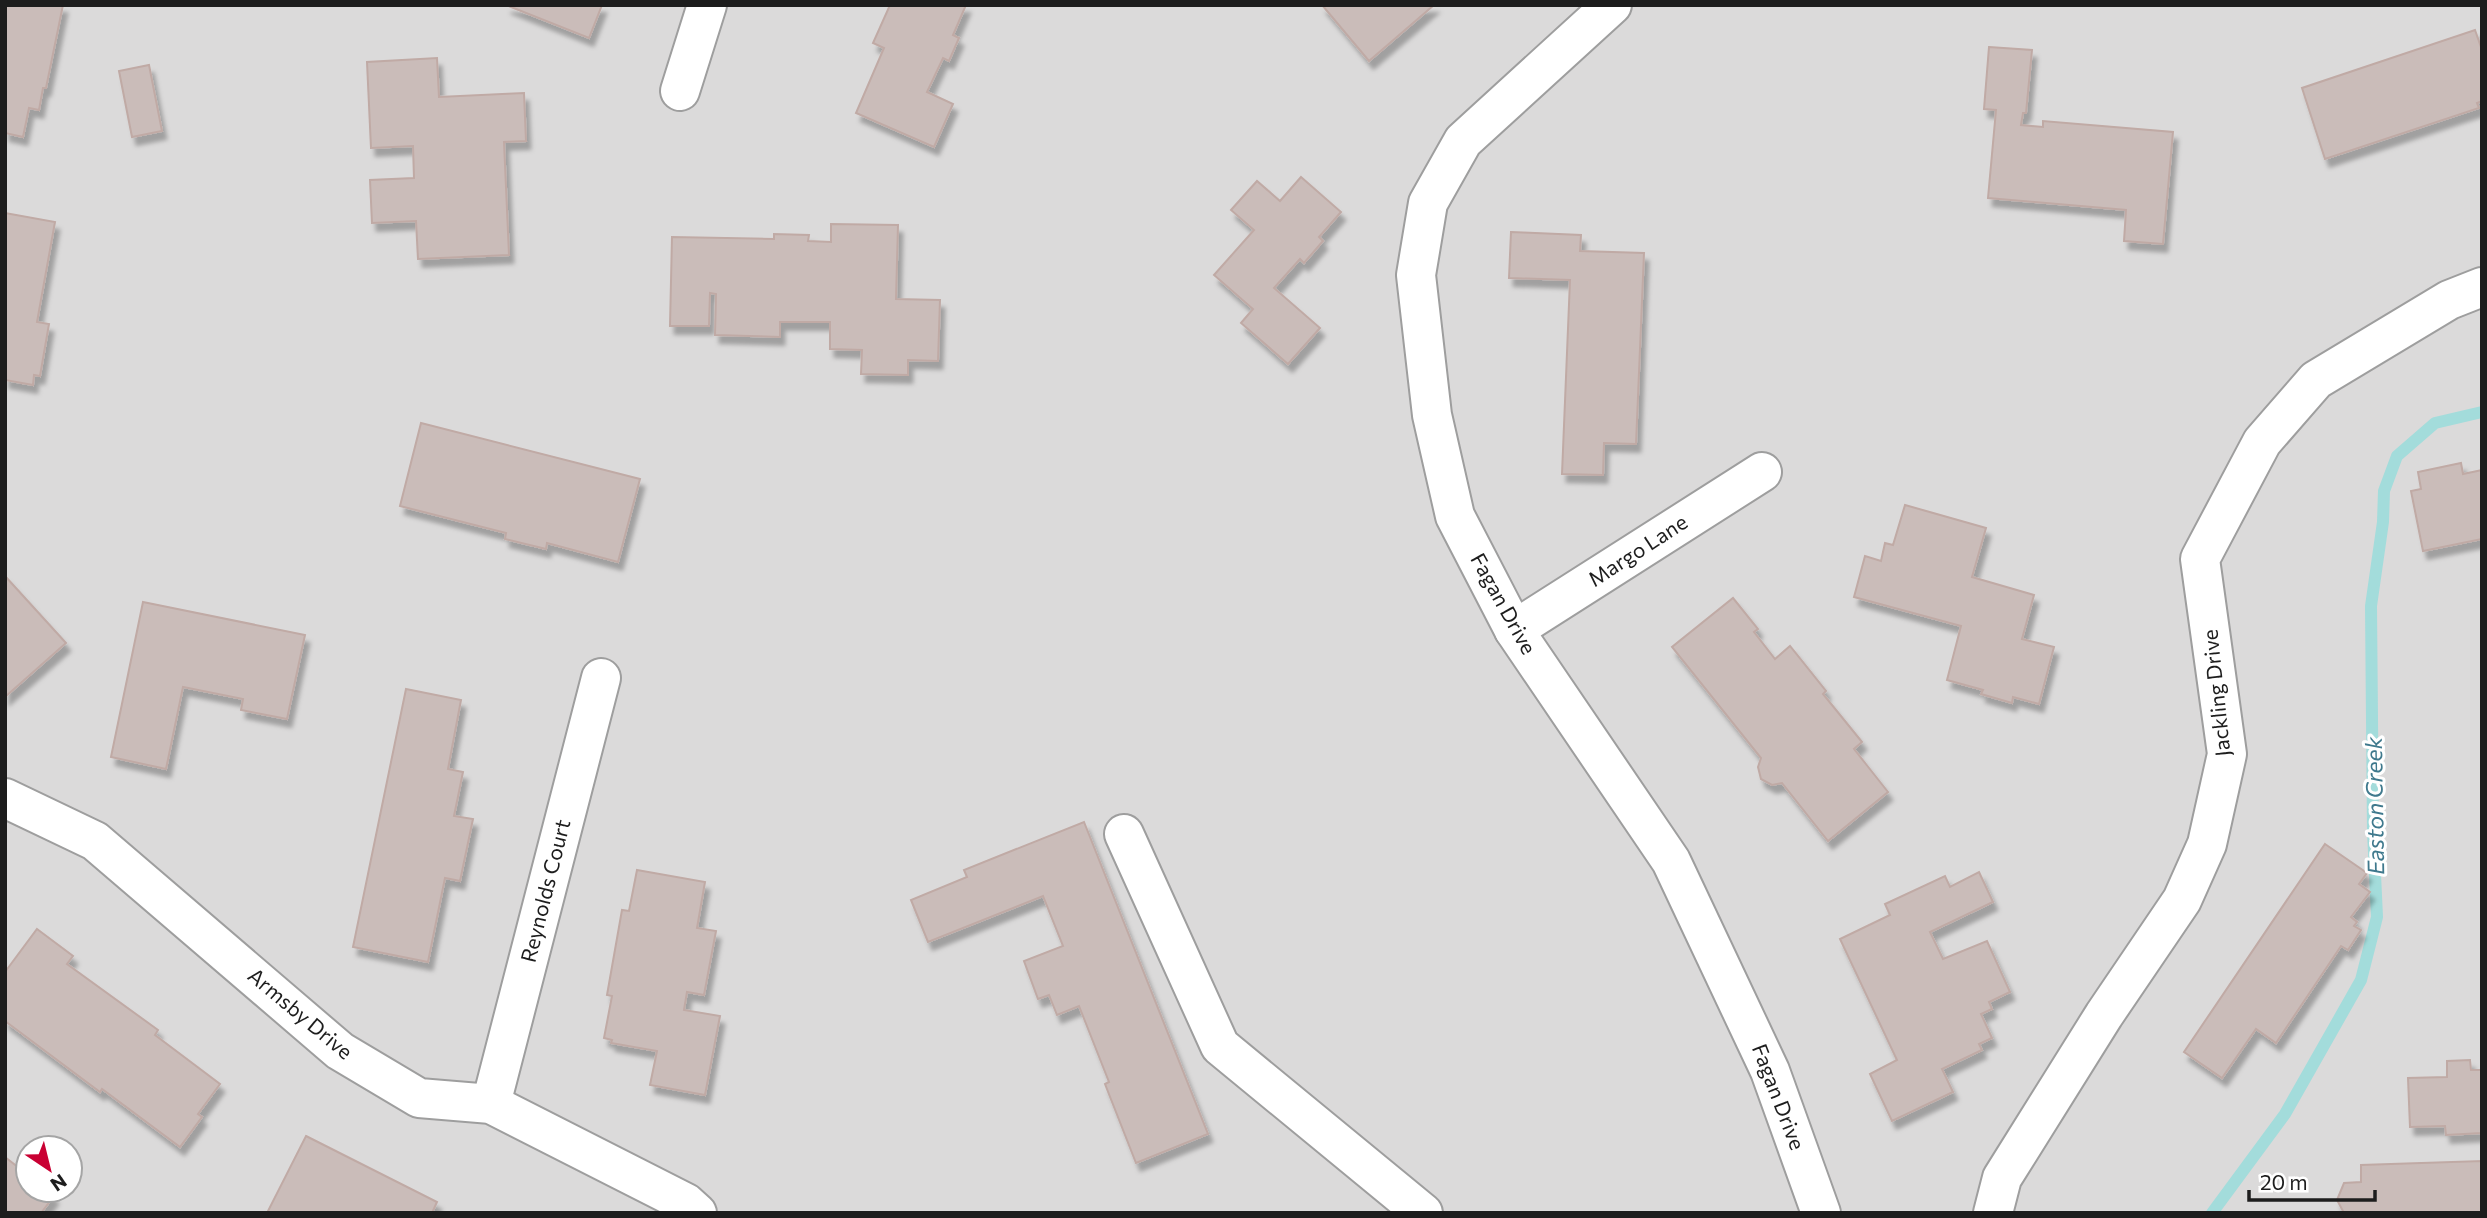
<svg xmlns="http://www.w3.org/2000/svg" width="2487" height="1218" font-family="Commissioner,sans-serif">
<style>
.residential{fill:#dbdada;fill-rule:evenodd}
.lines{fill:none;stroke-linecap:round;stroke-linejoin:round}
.stream{stroke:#a3dcdb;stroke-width:12}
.building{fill:#cabcb9;stroke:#c0aaa5;stroke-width:2;filter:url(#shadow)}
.minor-casing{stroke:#9e9e9e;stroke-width:42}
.minor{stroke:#fff;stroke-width:38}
.labels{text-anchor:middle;stroke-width:6;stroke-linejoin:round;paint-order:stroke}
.street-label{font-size:21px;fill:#1d1d1d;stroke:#fff}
.water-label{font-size:23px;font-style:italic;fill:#3f798d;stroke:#fff}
</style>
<defs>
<filter id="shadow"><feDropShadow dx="4.5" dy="8" stdDeviation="2" flood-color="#0004"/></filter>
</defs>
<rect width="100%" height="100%" fill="#eee7e2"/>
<path class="residential" d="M5,5H2482V1213H5ZM28,1148H70V1190H28Z"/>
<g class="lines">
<path class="stream" d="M2212,1213L2285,1114L2361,980L2377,917L2373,831L2371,606L2383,522L2384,491L2397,456L2435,423L2482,412"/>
</g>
<g class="building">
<path d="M5,5H63L46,88H43L39,110L29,108L23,137L5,133Z"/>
<path d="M506,5H602L589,38Z"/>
<path d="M890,5H966L953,35L959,38L949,61L943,58L927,92L953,104L934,147L856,113L884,48L873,43Z"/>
<path d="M1322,5H1434L1369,61Z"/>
<path d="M2475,30L2482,50V101L2477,103L2479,108L2325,159L2302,88Z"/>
<path d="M1989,47L2032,50L2026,113H2023L2021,125L2043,127V121L2173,132L2163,244L2124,241L2126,210L1988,198L1996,110L1984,109Z"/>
<path d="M437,58L439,97L524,93L526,141L504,142L509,255L418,259L416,221L372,223L370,180L414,178L413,146L371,148L367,62Z"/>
<path d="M149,65L162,131L132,137L119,71Z"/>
<path d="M1301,177L1341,212L1319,237L1323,241L1304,263L1300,259L1274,288L1320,328L1288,364L1241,323L1253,309L1214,275L1254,230L1231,210L1257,181L1280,201Z"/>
<path d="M5,213L55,222L37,322L49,324L40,376L34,375L33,385L5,380Z"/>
<path d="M831,224L898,225L896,299L940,300L938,361L908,360V375L861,374L862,350L830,349V322H780V337L715,335L716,294L710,293L709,326H670L672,237L774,239V234L809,235L808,241L831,242Z"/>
<path d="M1511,232L1581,235L1580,251L1644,253L1636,444L1604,443L1603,475L1562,474L1570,280L1509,278Z"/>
<path d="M421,423L640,479L618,562L547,543L546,549L505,539L506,533L400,506Z"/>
<path d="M2461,463L2463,474L2482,470V539L2423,551L2411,491L2421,489L2418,472Z"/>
<path d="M1905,505L1986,528L1972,577L2034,595L2022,639L2054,647L2039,704L2013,697L2012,703L1981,694L1983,690L1947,680L1961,626L1854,597L1865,556L1881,561L1885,543L1893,545Z"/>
<path d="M5,576L66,643L5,697Z"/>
<path d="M1733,598L1758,629L1754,632L1775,659L1790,646L1826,691L1823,694L1862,742L1854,749L1888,792L1828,841L1782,783L1772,785L1761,779L1758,767L1761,758L1672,647Z"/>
<path d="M143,602L305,635L287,719L241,710L243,699L183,687L166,769L111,757Z"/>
<path d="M406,689L461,700L448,769L463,772L454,816L473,819L460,881L445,878L428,962L353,947Z"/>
<path d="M1084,822L1208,1134L1136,1163L1105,1084L1109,1082L1079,1006L1057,1015L1049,995L1038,999L1024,961L1063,946L1043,896L928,942L911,900L967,877L964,870Z"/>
<path d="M2325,844L2367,873L2359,884L2370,892L2351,917L2357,922L2354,926L2361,930L2348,950L2341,946L2276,1043L2256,1029L2222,1078L2184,1052Z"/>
<path d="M637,870L705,882L697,928L716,931L704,995L687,992L684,1010L720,1016L705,1095L650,1085L657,1051L611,1043L612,1040L604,1038L612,996L607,995L622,910L629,911Z"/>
<path d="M1979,872L1993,902L1930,932L1943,959L1987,941L2010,992L1989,1002L1992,1009L1981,1014L1992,1038L1979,1044L1982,1050L1942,1069L1953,1092L1892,1121L1870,1074L1897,1060L1840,939L1890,915L1885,904L1945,876L1950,887Z"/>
<path d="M37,929L73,956L67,964L158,1030L155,1035L220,1084L198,1114L202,1117L180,1147L102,1089L100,1092L5,1021V972Z"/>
<path d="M2470,1060L2471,1070H2482V1133L2446,1135L2445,1126L2410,1127L2408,1078L2447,1077V1061Z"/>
<path d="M306,1136L437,1202L432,1213H267Z"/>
<path d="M5,1157L28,1175V1190H47L54,1196L41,1213H5Z"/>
<path d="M2482,1161V1213H2344L2337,1200L2344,1183L2361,1182V1165Z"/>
</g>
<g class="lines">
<g class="minor-casing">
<g id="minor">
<path d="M1612,5L1463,141L1428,203L1416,275L1432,415L1455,516L1514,630L1671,861L1770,1071L1821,1213"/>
<path d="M680,91L707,5"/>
<path d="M1514,630L1762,472"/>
<path d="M5,798L95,841L340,1051L419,1098L491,1104L686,1203L697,1213"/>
<path d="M1124,834L1220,1046L1423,1213"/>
<path d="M491,1104L601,678"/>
<path d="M1993,1213L2002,1178L2104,1015L2182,900L2207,844L2227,754L2200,559L2262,442L2316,380L2449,300L2482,287"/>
</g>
</g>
<use href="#minor" class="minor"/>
</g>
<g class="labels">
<g class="street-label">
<text transform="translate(1638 551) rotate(-33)" y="7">Margo Lane</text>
<text transform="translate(1503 604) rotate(61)" y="7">Fagan Drive</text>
<text transform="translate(2217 693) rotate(-96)" y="7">Jackling Drive</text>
<text transform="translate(546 891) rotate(-76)" y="7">Reynolds Court</text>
<text transform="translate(300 1014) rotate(40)" y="7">Armsby Drive</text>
<text transform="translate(1778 1097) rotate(69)" y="7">Fagan Drive</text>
</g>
<g class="water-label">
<text transform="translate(2375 806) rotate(-91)" y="8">Easton Creek</text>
</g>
</g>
<rect width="2487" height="1218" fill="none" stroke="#1d1d1d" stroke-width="14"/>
<g transform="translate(49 1169) rotate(145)"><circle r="33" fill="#ffffff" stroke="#a5a5a5" stroke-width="2"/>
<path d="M0-5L12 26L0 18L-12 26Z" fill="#c90033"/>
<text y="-10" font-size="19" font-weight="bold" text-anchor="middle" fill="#1d1d1d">N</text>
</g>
<path d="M2249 1190v10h126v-10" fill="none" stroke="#1d1d1d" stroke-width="3.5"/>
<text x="2260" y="1190" font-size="21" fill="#1d1d1d" stroke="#ffffff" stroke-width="5" paint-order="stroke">20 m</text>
</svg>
